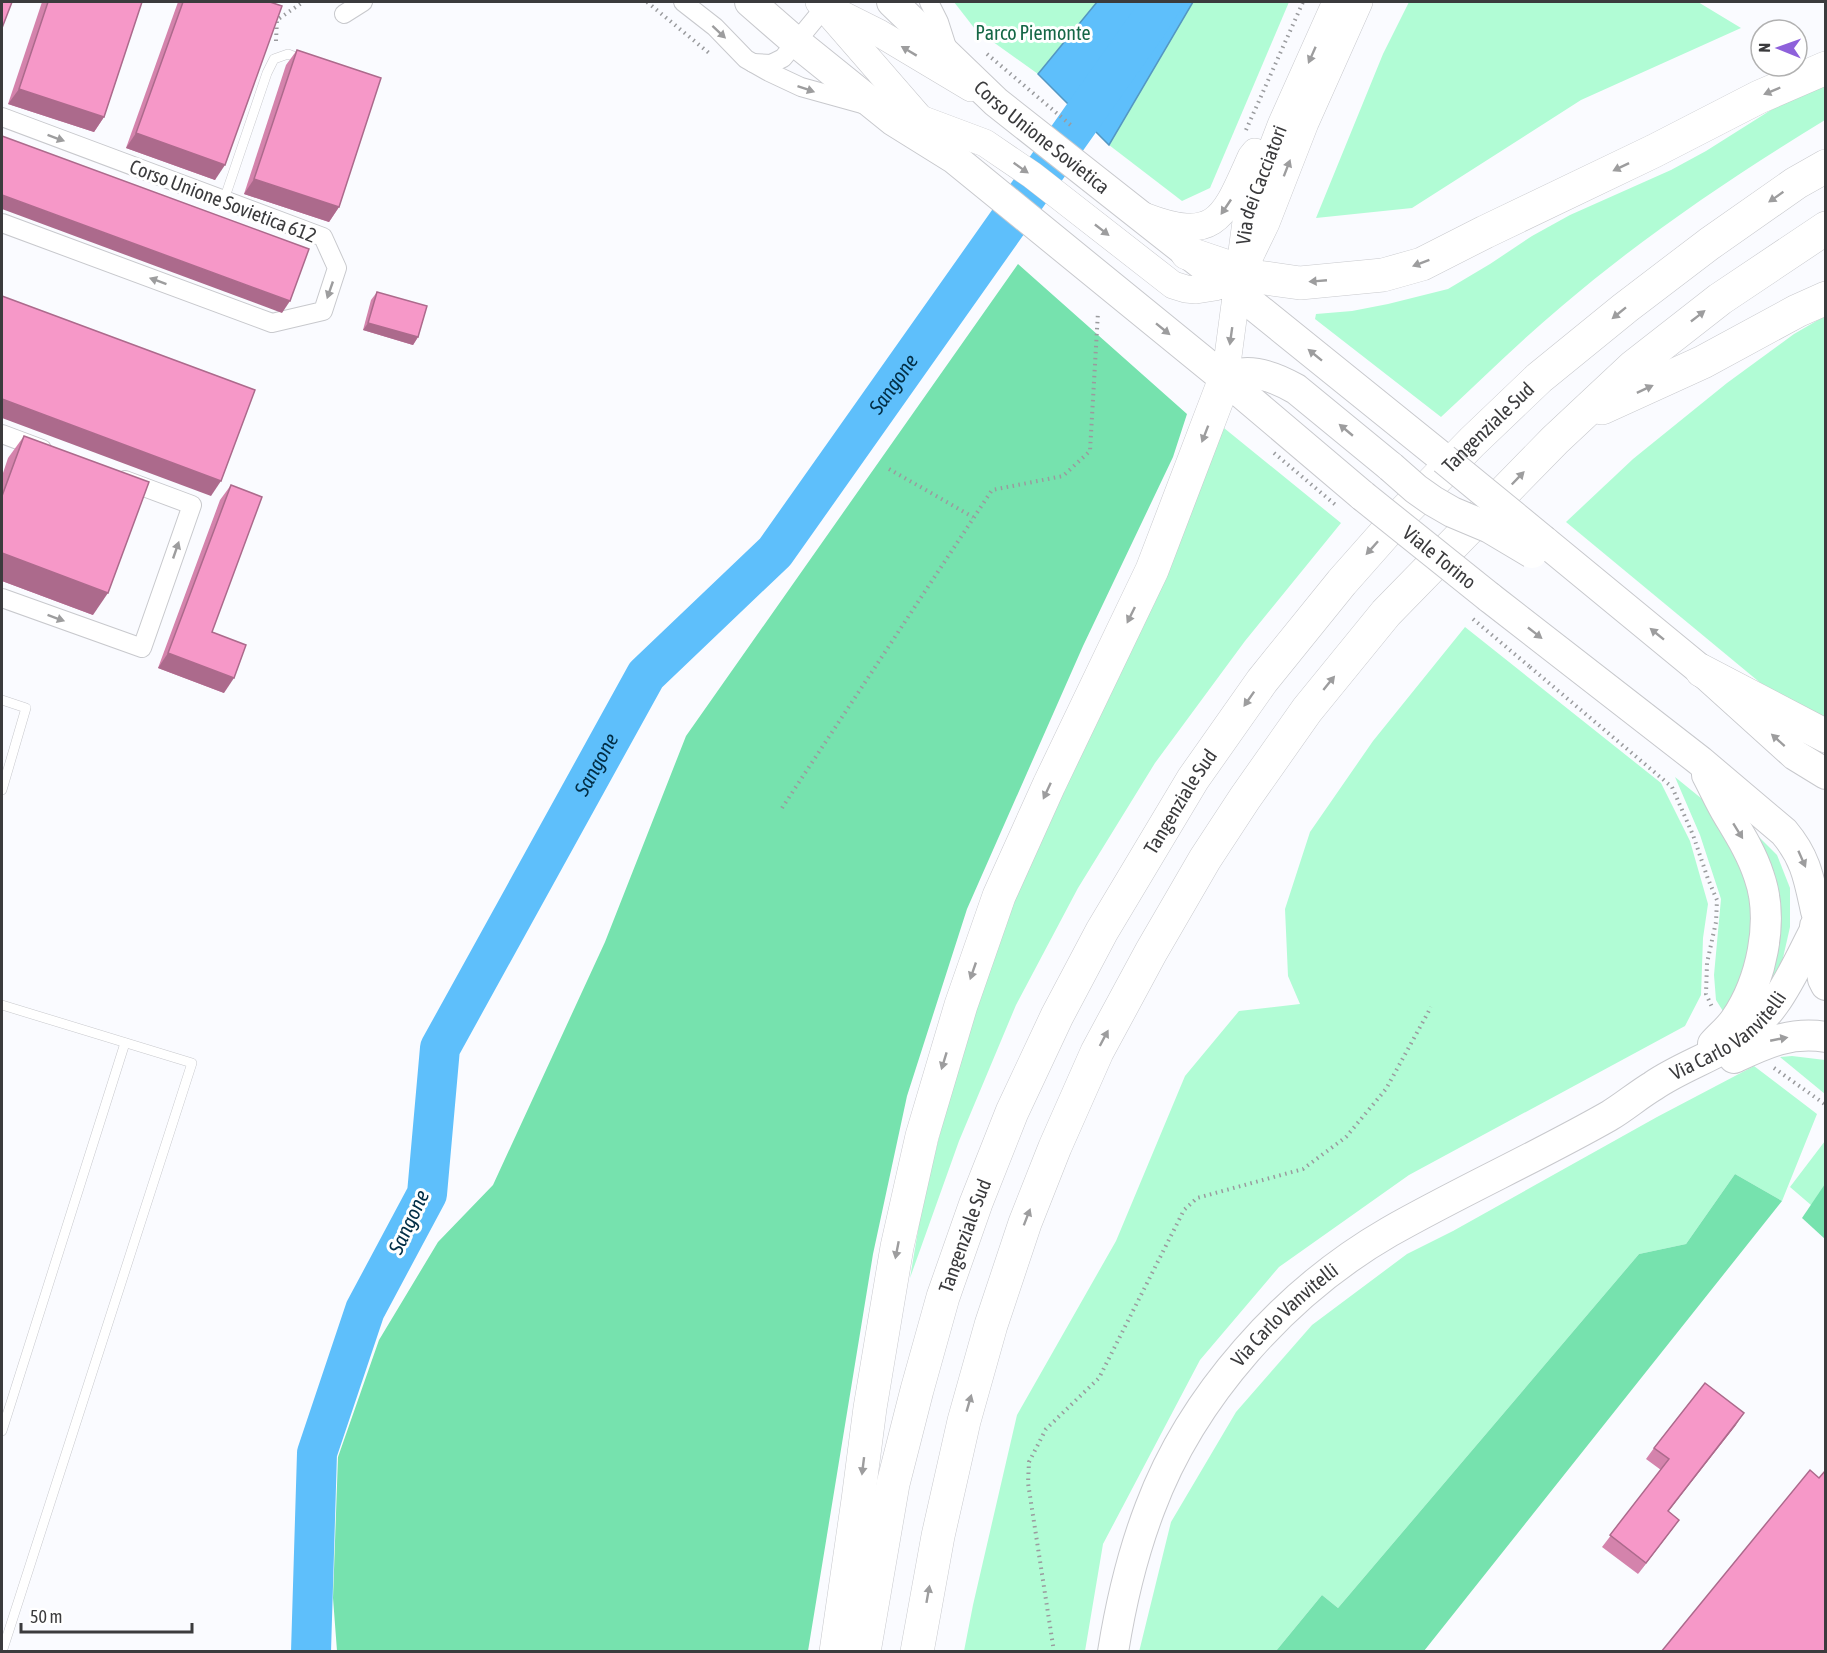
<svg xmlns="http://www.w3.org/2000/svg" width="1827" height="1653" font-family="'Asap Condensed',sans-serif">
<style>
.green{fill:#b1fcd5}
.forest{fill:#76e2ae}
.water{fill:#5ebffb;stroke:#5497c2;stroke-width:1.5}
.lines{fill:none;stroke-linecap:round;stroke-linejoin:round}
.river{stroke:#5ebffb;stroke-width:40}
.lane-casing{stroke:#c8c9cd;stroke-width:10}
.street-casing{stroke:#c8c9cd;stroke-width:20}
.secondary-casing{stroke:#c8c9cd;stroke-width:28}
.primary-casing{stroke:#c8c9cd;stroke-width:32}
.highway-casing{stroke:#c8c9cd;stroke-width:34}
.path{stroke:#9a9b9e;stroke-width:4;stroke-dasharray:1.5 4.5;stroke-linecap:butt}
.lane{stroke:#fff;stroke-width:9}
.street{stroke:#fff;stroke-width:18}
.secondary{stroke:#fff;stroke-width:27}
.primary{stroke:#fff;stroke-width:30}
.highway{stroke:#fff;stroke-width:33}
.primary-bridge-casing{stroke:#c8c9cd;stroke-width:32;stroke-linecap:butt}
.path-bridge{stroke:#9a9b9e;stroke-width:4;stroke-dasharray:1.5 4.5;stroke-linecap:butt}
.primary-bridge{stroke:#fff;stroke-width:30}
.wall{fill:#d483ac}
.shaded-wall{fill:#ac6a8c}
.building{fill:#f698c8;stroke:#ac6a8c;stroke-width:1.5}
.oneway{fill:#9d9d9e}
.labels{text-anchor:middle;stroke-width:6;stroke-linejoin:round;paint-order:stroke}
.park-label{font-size:20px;fill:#156746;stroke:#fff}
.street-label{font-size:20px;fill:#3b3b3d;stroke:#fff}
.water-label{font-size:21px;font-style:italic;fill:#022e46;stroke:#fff}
</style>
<rect width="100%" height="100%" fill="#fafbff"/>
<g class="green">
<path d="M954,2H1097L1038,74L975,29Z"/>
<path d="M1193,2H1289L1210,188L1182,201L1109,145Z"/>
<path d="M1409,2H1698L1741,28L1581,100L1412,208L1316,218L1383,54Z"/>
<path d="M1825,85V120C1733,176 1644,236 1562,306C1520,341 1481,380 1441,417L1315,319L1316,314L1352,311L1388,304L1448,289L1490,264L1532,236L1570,215L1671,170L1706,151L1771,110Z"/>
<path d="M1825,316V724L1775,695L1566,522L1633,459L1727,383L1794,334Z"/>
<path d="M1224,428L1341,523L1245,641L1155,763L1078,888L1016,1005L959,1141L910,1278L923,1201L948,1102L979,993L1027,862Z"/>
<path d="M1465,627L1661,783L1690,841L1708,904L1703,938L1701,995L1685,1026L1409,1175L1279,1267L1200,1360L1103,1544L1085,1651H964L973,1605L1017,1415L1116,1241L1185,1076L1239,1011L1300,1004L1288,976L1285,909L1310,832L1373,741Z"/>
<path d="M1675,777L1707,803L1730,839L1749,885L1753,929L1746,968L1726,1016L1716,1000L1714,975L1721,899L1700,835Z"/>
<path d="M1753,831L1777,855L1790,888V927L1778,980L1751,1018Z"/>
<path d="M1792,1056L1825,1060V1094L1780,1057Z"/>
<path d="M1754,1066L1817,1114L1782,1201L1735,1174L1686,1244L1639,1254L1338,1608L1322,1595L1276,1651L1139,1652L1171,1522L1236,1412L1312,1325L1407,1254L1453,1231L1657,1117Z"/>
<path d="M1825,1141V1217L1790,1187Z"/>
</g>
<g class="forest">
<path d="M1018,264L1187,414L1173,457L1083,646L967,909L907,1096L873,1254L808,1651H337L333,1598L338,1457L379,1340L438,1242L493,1185L605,942L686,736Z"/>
<path d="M1735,1174L1782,1201L1424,1651H1276L1322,1595L1338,1608L1639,1254L1686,1244Z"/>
<path d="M1825,1184V1239L1802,1218Z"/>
</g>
<path class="water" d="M1097,2H1193L1109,145L1038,74Z"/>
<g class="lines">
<path class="river" id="s1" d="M311,1652L317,1453L365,1310L427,1194L440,1048L646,675L775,552L1148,24L1162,2"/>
<g class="lane-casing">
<g id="lane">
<path d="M224,200L267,73L274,59L288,54L303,60"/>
<path d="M2,700L26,708L2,790"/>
<path d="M2,1005L192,1063L2,1652"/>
<path d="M2,1431L125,1043"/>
</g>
</g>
<g class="street-casing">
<g id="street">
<path d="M683,2L715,27L746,59L769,72L801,87L866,105"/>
<path d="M929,2L939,22L948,50"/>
<path d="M344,14L363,2"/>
<path d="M753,63L771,64L783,58L829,2"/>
<path d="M2,117L323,237L337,268L323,311L272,323L2,223"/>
<path d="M2,434L42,449"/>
<path d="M2,598L142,648L192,505L125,480"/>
</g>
</g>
<g class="secondary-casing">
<g id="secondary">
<path d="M819,2L932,132"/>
<path d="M835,11L879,33L971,88"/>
<path d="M921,119L985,143L1032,175L1173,285L1186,289L1196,290L1215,287L1225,283L1239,271L1251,254L1266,223L1305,123L1359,2"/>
<path d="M1144,216C1217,244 1224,217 1251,157L1255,152"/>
<path id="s2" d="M1225,379L1247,214L1281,125L1336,2"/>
</g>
</g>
<g class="primary-casing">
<g id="primary">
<path d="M750,2L796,42L894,121L955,159L1225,379L1363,496"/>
<path id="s3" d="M892,2L996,102L1237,292L1444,459"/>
<path d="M1225,379C1247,366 1275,377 1296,389L1391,467"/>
<path d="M1544,541L1702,671L1795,755L1826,774"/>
<path d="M1489,597L1700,761L1784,832C1806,858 1809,879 1816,911"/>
<path d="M1707,775C1714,788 1720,802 1728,815C1740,835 1752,854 1759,876C1775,921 1761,982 1735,1020C1729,1029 1720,1036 1713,1044"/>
<path d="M1815,926L1823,979L1826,985"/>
<path d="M1734,1058C1764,1044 1790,1031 1826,1037"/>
<path id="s4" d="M1113,1652C1121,1602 1132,1555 1150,1508C1192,1396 1285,1292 1389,1232C1461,1191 1537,1157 1609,1116C1624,1107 1638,1095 1653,1086C1676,1070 1704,1060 1728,1046C1775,1019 1791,976 1815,930"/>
</g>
</g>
<g class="highway-casing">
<g id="highway">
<path d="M1187,253L1258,277L1300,283L1383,275L1422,264L1485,232L1654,151L1759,97L1826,68"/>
<path d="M1602,408L1703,362L1797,311L1826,298"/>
<path d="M1702,671L1826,736"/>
<path d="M836,1652L858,1500L870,1408L897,1247L922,1136L961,1005L999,896L1049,785L1152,570L1225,379"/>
<path id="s5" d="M864,1652L893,1484L917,1390L943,1297L976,1203L1012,1112L1057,1016L1102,931L1193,779L1262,681L1342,582L1403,513L1472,442L1539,378L1625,308L1709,244L1796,183L1826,166"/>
<path d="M917,1652L938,1536L964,1421L991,1325L1025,1223L1055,1147L1097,1052L1151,952L1205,859L1245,798L1307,710L1386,613L1555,440L1633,367L1720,299L1826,228"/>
</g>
</g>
<g class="path">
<path d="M647,2L709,53"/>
<path d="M276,41L277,20L303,2"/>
<path d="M987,54L1073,127"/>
<path d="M1246,130L1303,2"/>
<path d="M889,469L973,517"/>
<path d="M1530,667L1672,787L1693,835L1708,879L1717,900L1716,922L1707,963L1706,994L1712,1007"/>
<path d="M782,808L992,490L1063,476L1090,451L1098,312"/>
<path d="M1774,1068L1826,1105"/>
<path d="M1054,1652L1028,1483L1029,1462L1046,1429L1099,1378L1184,1210L1197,1198L1303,1169L1346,1137L1386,1089L1431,1007"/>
</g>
<use href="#lane" class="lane"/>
<use href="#street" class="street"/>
<use href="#secondary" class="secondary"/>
<use href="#primary" class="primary"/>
<use href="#highway" class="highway"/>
<g class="primary-bridge-casing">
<g id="primary-bridge">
<path d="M1444,459L1544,541"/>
<path d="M1391,467L1416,489L1433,501L1452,512L1490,528L1532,553"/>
<path id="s6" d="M1363,496L1489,597"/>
</g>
</g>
<g class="path-bridge">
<path d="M1274,453L1338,507"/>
<path d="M1473,619L1530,667"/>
</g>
<use href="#primary-bridge" class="primary-bridge"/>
</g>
<g class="wall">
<path d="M42,2H142L104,117L94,132L8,104Z"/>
<path d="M178,2H270L215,180L126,148Z"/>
<path d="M297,50L339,207L329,222L244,194L286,65Z"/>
<path d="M377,292L418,337L413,345L363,330L371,300Z"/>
<path d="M24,436L93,615L2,581V476L8,458Z"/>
<path d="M231,485L212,632L224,693L158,668L220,500Z"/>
<path d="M1736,1425L1668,1511L1679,1520L1638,1574L1602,1547L1661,1470L1646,1459L1654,1448Z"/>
</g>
<g class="shaded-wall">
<path d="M19,89L104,117L94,132L8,104Z"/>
<path d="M136,133L225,165L215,180L126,148Z"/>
<path d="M254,179L339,207L329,222L244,194Z"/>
<path d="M2,195L290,301L282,313L2,209Z"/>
<path d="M368,323L418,337L413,345L363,330Z"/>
<path d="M2,399L221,481L211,496L2,418Z"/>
<path d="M2,553L108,593L93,615L2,581Z"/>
<path d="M168,653L234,678L224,693L158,668Z"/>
<path d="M1744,1413L1736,1425L1660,1522L1668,1511Z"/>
<path d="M1679,1520L1671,1531L1638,1574L1646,1563Z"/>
</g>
<g class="building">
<path d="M2,2H12L2,28Z"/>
<path d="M48,2H142L104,117L19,89Z"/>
<path d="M183,2H270L282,6L225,165L136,133Z"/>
<path d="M297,50L381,78L339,207L254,179Z"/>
<path d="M2,136L309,249L290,301L2,195Z"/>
<path d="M377,292L427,306L418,337L368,323Z"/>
<path d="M2,296L255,390L221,481L2,399Z"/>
<path d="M24,436L149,482L108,593L2,553V496Z"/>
<path d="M231,485L262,497L212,632L246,645L234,678L168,653Z"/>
<path d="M1705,1383L1744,1413L1668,1511L1679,1520L1646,1563L1610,1535L1669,1459L1654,1448Z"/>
<path d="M1810,1470L1819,1478L1825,1471H1826V1652H1661Z"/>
</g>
<defs><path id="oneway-solid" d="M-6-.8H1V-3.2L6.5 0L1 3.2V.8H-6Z" transform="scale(1.5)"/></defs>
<g class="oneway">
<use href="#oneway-solid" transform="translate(719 32) rotate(43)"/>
<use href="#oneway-solid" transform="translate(909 51) rotate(-149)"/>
<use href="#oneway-solid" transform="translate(1312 55) rotate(114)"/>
<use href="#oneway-solid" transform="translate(806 89) rotate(19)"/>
<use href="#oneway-solid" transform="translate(1772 91) rotate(157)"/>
<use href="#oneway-solid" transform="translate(56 138) rotate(20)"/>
<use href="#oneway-solid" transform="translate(1621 167) rotate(154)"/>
<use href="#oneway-solid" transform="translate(1021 168) rotate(35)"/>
<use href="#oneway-solid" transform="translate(1287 168) rotate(-69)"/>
<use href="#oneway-solid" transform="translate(1776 197) rotate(145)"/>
<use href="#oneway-solid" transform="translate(1226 207) rotate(124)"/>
<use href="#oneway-solid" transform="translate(1102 230) rotate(38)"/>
<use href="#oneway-solid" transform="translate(1421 263) rotate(159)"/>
<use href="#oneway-solid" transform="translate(158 281) rotate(-160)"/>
<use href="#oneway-solid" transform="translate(1318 281) rotate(175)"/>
<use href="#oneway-solid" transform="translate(330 290) rotate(109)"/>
<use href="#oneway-solid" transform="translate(1619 313) rotate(141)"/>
<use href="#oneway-solid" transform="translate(1698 316) rotate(-38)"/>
<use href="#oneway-solid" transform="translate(1163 329) rotate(39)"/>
<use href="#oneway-solid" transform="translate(1231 336) rotate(98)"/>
<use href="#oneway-solid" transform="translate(1315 355) rotate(-141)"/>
<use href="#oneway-solid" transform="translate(1645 389) rotate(-25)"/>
<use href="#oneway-solid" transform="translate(1346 430) rotate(-140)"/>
<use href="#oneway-solid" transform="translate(1205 434) rotate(111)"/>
<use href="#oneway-solid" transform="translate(1518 478) rotate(-46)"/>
<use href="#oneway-solid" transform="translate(1372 548) rotate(132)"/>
<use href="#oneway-solid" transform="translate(176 550) rotate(-71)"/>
<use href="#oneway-solid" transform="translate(1131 615) rotate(116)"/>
<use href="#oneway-solid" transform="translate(56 618) rotate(20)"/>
<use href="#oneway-solid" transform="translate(1535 633) rotate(38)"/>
<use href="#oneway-solid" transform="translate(1657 634) rotate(-141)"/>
<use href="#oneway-solid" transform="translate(1329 683) rotate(-51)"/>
<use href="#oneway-solid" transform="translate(1249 699) rotate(125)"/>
<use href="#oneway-solid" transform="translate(1778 740) rotate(-138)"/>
<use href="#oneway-solid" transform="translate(1047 791) rotate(115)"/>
<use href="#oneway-solid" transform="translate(1738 831) rotate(58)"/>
<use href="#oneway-solid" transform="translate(1802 859) rotate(66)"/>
<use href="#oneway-solid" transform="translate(973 971) rotate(109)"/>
<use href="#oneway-solid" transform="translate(1104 1038) rotate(-62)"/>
<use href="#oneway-solid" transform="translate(1779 1039) rotate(-11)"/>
<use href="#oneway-solid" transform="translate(944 1061) rotate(107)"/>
<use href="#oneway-solid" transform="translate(1027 1217) rotate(-69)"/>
<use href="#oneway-solid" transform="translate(897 1250) rotate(101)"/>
<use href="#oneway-solid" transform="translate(969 1403) rotate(-74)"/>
<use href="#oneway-solid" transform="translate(863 1466) rotate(97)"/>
<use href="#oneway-solid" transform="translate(928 1594) rotate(-80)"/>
</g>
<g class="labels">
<g class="park-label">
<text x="1033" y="40">Parco Piemonte</text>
</g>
<g class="street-label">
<text dy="7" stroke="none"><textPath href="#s3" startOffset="202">Corso Unione Sovietica</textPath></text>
<text dy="7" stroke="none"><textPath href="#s2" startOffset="198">Via dei Cacciatori</textPath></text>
<text transform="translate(223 201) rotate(21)" y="7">Corso Unione Sovietica 612</text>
<text dy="7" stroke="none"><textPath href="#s5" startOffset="1401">Tangenziale Sud</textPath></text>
<text dy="7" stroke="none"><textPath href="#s6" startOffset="98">Viale Torino</textPath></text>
<text dy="7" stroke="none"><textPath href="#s5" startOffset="915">Tangenziale Sud</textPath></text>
<text dy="7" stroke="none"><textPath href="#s4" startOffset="914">Via Carlo Vanvitelli</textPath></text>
<text dy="7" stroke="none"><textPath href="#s5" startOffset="429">Tangenziale Sud</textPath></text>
<text dy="7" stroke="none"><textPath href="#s4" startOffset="387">Via Carlo Vanvitelli</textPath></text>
</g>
<g class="water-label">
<text dy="7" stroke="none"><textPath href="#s1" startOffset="1438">Sangone</textPath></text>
<text dy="7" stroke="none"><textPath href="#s1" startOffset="952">Sangone</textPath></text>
<text transform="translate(409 1222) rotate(-65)" y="7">Sangone</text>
</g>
</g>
<rect width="1827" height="1653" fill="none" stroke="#3b3b3d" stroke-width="6"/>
<g transform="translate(1779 48) rotate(271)"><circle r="28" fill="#ffffff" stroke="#b1b1b1" stroke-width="1.5"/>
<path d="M0-4.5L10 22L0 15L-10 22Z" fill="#8e61db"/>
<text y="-9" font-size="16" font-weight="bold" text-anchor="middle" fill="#3b3b3d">N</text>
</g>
<path d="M21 1623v9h171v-9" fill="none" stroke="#3b3b3d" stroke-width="3"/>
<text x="30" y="1623" font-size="18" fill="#3b3b3d" stroke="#ffffff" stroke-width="4.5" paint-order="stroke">50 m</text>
</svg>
